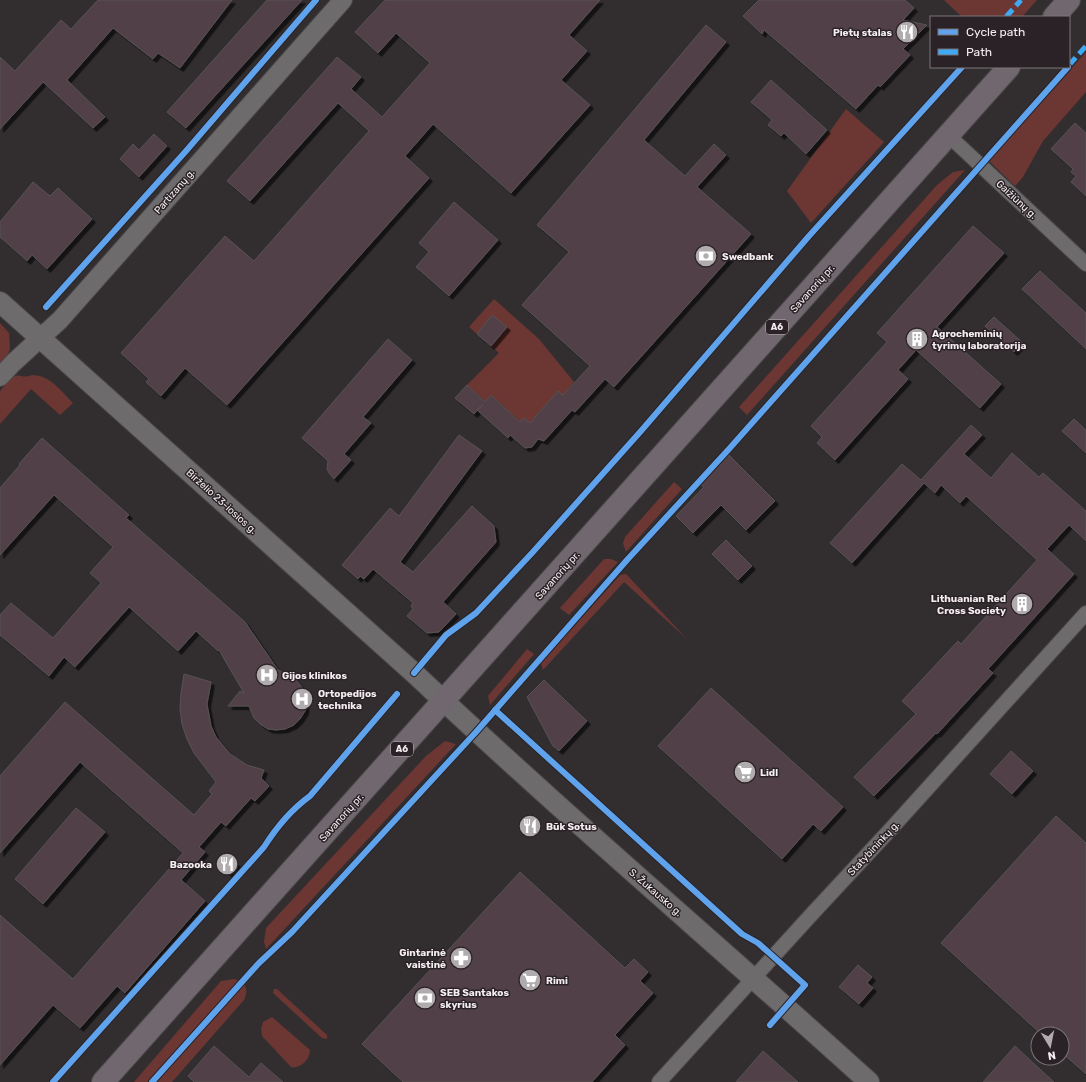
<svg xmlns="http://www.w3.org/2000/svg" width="1086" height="1082" font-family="Rubik,sans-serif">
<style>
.green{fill:#6c3633}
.building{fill:#514146;stroke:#575354;filter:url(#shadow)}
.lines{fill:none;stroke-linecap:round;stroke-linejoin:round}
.minor-casing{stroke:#4e4a4c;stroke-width:16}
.tertiary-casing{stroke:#4e4a4c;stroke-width:20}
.secondary-casing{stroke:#4e4a4c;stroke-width:22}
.primary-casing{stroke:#4e4a4c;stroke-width:24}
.minor{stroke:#6e6b6c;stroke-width:14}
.tertiary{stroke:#6e6b6c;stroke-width:18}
.secondary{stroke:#6e6b6c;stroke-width:20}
.primary{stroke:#70686e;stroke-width:22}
.quiet{stroke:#3fa9f5;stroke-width:5;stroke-dasharray:10 5;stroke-linecap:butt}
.cycleway-casing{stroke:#2a2226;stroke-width:8}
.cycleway{stroke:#60a3ed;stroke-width:6}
.labels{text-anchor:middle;stroke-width:3;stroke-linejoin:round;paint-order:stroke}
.shield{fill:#2a2226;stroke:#b7b1b4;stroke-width:1}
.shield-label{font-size:9px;font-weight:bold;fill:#f4eef1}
.poi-label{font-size:10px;font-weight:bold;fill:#f4eef1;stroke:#2a2226;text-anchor:start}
.street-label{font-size:10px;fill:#f4eef1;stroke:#2a2226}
</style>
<defs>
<filter id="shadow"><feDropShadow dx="3.5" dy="3.5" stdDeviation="0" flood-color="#0009"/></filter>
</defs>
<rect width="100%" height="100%" fill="#322e30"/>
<g class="green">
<path d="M944,0H1037L1022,17H962Z"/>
<path d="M1086,52V92L1043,141L1023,177L1015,186L989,161Z"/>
<path d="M846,109L884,142L811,223L787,191Z"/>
<path d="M965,170L747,415L739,407L937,185L953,172Z"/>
<path d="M494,299L539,339L574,382L563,395L558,391L530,423L524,418L520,422L491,395L485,402L467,385L499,353L491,346L492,315L477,334L469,327Z"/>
<path d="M0,323L9,333L10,349L6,359L0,366Z"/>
<path d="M32,375C50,375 61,391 73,403L60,415L31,389L0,424V391C4,387 9,378 15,376C21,374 23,379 32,375Z"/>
<path d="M674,482L682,489L626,552L623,543L625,537Z"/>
<path d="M604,559H611L618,562L569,615L560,608Z"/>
<path d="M626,574L687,639L624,582L543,670L541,663L620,575Z"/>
<path d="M527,649L534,654L490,705L488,696Z"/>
<path d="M445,741L456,744L266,949L264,942L266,928L426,756Z"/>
<path d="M234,979C246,982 249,989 244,1000L172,1082H134L221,981Z"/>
<path d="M274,989H277L327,1035V1039L322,1038L273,993Z"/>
<path d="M272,1017L310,1050C310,1060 300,1069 291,1067L262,1036L261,1029L263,1022Z"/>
</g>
<g class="building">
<path d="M98,0H232L180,68L158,53L153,59L113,28L67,80L105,117L93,128L43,82L0,129V57L15,71L61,20L71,29Z"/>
<path d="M267,0H302L186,128L167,112Z"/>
<path d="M385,0H600L569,35L587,51L561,80L590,105L511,193L433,124L405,156L429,178L227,405L185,368L161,396L146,382L149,379L121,353L225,236L254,261L369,131L338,103L250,201L227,181L337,57L361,77L351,89L382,117L430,63L396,33L378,53L355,32Z"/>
<path d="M759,0H905L914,8L903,20L927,25L903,49L910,55L880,87L878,85L856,109L764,30L762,34L743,16Z"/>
<path d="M706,25L726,42L644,140L685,176L714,144L726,155L697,187L751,234L614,387L605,379L575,412L572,410L544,441L538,439L532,447L525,448L510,435L508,438L477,410L483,404L474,414L455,398L467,385L485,402L491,395L520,422L524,418L530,423L558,391L563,395L590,366L522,305L569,252L537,225Z"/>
<path d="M771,80L827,130L806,154L784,133L781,136L768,125L772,120L751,102Z"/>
<path d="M1075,123L1086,133V196L1071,182L1076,176L1071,172L1073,169L1051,149Z"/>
<path d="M154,134L167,146L139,177L120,159L133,144L139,150Z"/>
<path d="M33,182L50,196L58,188L92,219L47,269L32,255L27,261L0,237V222Z"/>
<path d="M454,202L498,240L449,296L416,267L429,252L419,243Z"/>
<path d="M973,226L1004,253L937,327L1001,384L980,408L916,350L898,370L908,379L835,460L817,443L822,437L811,426L887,342L877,333Z"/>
<path d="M1040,271L1086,313V349L1022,289Z"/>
<path d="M492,315L507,327L491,346L477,334Z"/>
<path d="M994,317L1023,343L1014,352L985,326Z"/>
<path d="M388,339L412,360L363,417L371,423L344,454L351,460L334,479L329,473L327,469L328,461L302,438Z"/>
<path d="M1074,419L1086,430V453L1062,431Z"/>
<path d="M971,425L982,435L964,454L991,478L1012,453L1039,477L1043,473L1086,511V541L1069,525L1047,549L1074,574L988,669L993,673L937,734L936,733L874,796L854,777L916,714L902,701L958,641L961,644L1037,560L966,496L960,503L941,485L935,493L924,483L852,563L830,543L902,464L921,480Z"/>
<path d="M459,435L482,451L400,562L413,572L472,506L494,526L496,542L443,602L456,614L439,632L427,633L407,616L413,609L411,606L413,603L373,569L364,579L360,576L358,579L342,565L390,508L399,516Z"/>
<path d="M42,438L129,515L126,518L245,622L278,670L295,679L301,686L305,694L306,703L305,711L300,719L294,725L285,729L276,730L268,729L260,724L254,718L249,706H228L240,691L244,693L219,650L218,651L196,631L178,651L129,607L75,667L64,657L49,676L0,635V615L11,603L53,638L101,583L90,573L113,547L54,495L0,555V488L20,465L19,464Z"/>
<path d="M729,455L775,501L746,530L721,505L693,533L676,516L704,487L700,484Z"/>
<path d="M726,540L752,566L738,580L712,554Z"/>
<path d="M184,674L211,682L207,704L211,726L216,737L230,754L247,765L264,770L261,778L269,786L255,801L251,798L226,826L221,822L199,847L205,852L181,880L205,901L125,993L117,986L80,1028L53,1005L0,1065V915L73,979L183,853L80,762L0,853V776L65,702L194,815L212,794L209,791L216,782L194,753L187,739L182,724L180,709L181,693Z"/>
<path d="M544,680L587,721L559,751L553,746L527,697Z"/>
<path d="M711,688L843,807L821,831L813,824L782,859L658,746Z"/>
<path d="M1011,751L1033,771L1012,794L990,774Z"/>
<path d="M76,808L105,832L43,904L15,879Z"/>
<path d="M1056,816L1086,843V1074L1062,1053V1034H1041L941,943Z"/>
<path d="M226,854L237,864L229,874L218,864Z"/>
<path d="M520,872L625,968L634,959L648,972L640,981L653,993L615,1035L625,1045L592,1082H403L362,1044Z"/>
<path d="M858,965L872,977L867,983L873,988L859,1004L839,987Z"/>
<path d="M214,1046L249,1077L261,1063L283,1082H194L188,1076Z"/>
<path d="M1015,1046L1054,1082H983Z"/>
<path d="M763,1051L798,1082H736Z"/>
</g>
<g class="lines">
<g class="minor-casing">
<g id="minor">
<path d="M948,135L1086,264"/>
<path d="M659,1082L811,915L889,831L1086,613"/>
</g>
</g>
<g class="tertiary-casing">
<path id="tertiary" d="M0,377L13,363L60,320L343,0"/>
</g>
<g class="secondary-casing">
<path id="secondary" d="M0,302L414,673C562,813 718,945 869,1082"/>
</g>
<g class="primary-casing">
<g id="primary">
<path d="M1054,17L1069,0"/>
<path d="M103,1082L1009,67"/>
</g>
</g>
<use href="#minor" class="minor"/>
<use href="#tertiary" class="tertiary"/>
<use href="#secondary" class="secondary"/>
<use href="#primary" class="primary"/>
<g class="quiet">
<path d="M1006,17L1021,0"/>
<path d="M1069,65L1086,46"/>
</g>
<g class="cycleway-casing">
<g id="cycleway">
<path d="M46,307L186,151L316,0"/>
<path d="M414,673L446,635L476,613L532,553L641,431L809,236L962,67"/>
<path d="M495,710L742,934L758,943L805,985L770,1025"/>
<path d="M53,1082L264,847C276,828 292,809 310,796L397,694"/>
<path d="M152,1082L259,963L292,932L476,732L627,560L729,449L1068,67"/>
</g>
</g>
<use href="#cycleway" class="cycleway"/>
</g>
<defs>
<g id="restaurant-disc" transform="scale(1.15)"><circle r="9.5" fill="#b0abad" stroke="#2a2226"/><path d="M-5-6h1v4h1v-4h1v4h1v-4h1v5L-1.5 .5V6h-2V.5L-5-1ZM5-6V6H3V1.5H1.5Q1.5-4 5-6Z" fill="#fff"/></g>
<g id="bank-disc" transform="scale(1.15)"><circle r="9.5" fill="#b0abad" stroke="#2a2226"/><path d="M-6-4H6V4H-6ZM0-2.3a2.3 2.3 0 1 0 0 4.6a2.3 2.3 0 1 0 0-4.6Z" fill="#fff"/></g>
<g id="building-disc" transform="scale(1.15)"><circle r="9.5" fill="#b0abad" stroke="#2a2226"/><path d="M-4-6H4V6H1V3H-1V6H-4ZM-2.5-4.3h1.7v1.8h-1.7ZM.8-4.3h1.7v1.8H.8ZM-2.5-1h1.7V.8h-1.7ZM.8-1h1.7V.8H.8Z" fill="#fff"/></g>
<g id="hospital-disc" transform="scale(1.15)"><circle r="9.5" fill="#b0abad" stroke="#2a2226"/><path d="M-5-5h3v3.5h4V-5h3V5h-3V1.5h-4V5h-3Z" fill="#fff"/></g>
<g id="supermarket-disc" transform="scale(1.15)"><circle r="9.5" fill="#b0abad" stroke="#2a2226"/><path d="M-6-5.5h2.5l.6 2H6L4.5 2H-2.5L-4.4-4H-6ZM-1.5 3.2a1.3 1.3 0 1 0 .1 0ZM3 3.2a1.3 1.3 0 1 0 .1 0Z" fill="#fff"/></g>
<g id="pharmacy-disc" transform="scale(1.15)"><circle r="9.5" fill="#b0abad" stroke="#2a2226"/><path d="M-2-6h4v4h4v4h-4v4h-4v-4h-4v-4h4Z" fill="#fff"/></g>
</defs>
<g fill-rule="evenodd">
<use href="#restaurant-disc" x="907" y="32"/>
<use href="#bank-disc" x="706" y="256"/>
<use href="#building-disc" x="917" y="339"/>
<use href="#building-disc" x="1022" y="604"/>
<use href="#hospital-disc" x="267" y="675"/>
<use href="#hospital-disc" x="302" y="699"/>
<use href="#supermarket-disc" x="745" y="772"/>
<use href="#restaurant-disc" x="530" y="826"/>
<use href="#restaurant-disc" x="227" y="864"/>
<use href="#pharmacy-disc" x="461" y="958"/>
<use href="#supermarket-disc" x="530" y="980"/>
<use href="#bank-disc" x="425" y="998"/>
</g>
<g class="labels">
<g class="shield">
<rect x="766" y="320" width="22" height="14" rx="3"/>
<rect x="391" y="742" width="22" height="14" rx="3"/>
</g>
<g class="shield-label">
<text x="777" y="330">A6</text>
<text x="402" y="752">A6</text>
</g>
<g class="poi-label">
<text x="892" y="36" text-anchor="end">Pietų stalas</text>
<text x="722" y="260">Swedbank</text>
<text x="932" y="337">Agrocheminių<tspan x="932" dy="12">tyrimų laboratorija</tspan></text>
<text x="1006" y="602" text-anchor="end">Lithuanian Red<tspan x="1006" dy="12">Cross Society</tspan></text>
<text x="282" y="679">Gijos klinikos</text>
<text x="318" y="697">Ortopedijos<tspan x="318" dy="12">technika</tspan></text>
<text x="760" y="776">Lidl</text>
<text x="546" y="830">Būk Sotus</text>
<text x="212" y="868" text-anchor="end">Bazooka</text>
<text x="446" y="956" text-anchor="end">Gintarinė<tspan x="446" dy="12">vaistinė</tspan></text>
<text x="546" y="984">Rimi</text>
<text x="440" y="996">SEB Santakos<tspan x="440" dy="12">skyrius</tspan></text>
</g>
<g class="street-label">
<text transform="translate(174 191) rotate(-49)" y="4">Partizanų g.</text>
<text transform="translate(1017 199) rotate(43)" y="4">Gaižiūnų g.</text>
<text transform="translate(812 288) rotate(-48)" y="4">Savanorių pr.</text>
<text transform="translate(222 501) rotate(42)" y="4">Birželio 23-iosios g.</text>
<text transform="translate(557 575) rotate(-48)" y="4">Savanorių pr.</text>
<text transform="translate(341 817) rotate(-48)" y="4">Savanorių pr.</text>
<text transform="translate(873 848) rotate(-47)" y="4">Statybininkų g.</text>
<text transform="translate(656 892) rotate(41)" y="4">S. Žukausko g.</text>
</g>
</g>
<rect x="930" y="16" width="140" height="52" fill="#2a2226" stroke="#7b7477"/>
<rect x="938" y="29" width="20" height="6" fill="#60a3ed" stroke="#7b7477"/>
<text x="966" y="36" font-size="12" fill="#f4eef1">Cycle path</text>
<rect x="938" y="49" width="20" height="6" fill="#3fa9f5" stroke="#7b7477"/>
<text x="966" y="56" font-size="12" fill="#f4eef1">Path</text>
<g transform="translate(1050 1046) rotate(170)"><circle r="19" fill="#2a2226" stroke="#7b7477"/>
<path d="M0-3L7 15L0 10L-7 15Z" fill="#b0abad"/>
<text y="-6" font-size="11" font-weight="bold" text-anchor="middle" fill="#f4eef1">N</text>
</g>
</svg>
